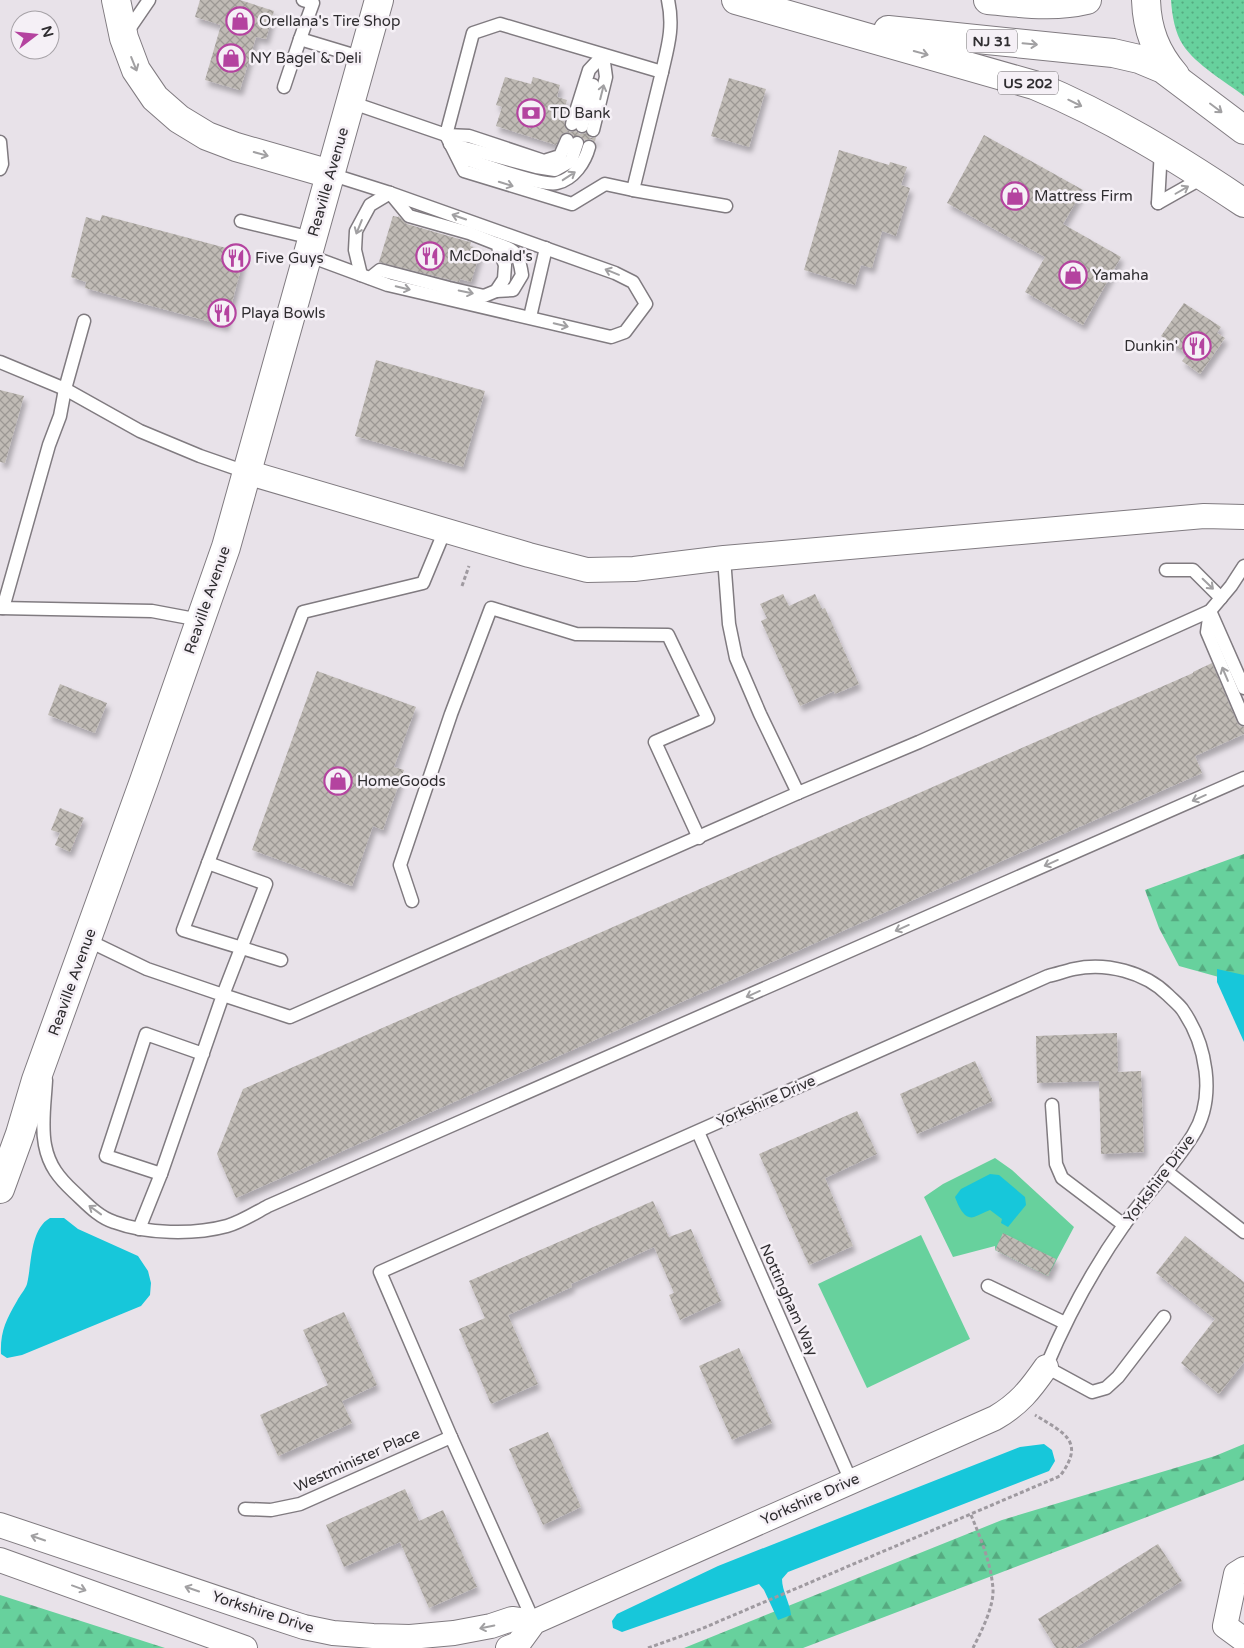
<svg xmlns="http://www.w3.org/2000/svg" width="1244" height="1648" font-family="'Varela Round',sans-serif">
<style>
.grass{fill:url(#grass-dots)}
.forest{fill:url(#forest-firs)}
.park{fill:#67d19d}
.water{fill:#17c7da}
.building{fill:url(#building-cross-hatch);filter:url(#shadow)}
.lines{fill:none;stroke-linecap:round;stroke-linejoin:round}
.service-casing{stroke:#807b80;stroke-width:15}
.minor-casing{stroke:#807b80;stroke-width:26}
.tertiary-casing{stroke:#807b80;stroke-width:30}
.trunk-casing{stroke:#807b80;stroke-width:30}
.path{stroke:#9f9aa0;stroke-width:3;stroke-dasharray:4 2.5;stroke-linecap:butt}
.service{stroke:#fff;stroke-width:12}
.minor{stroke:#fff;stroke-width:24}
.tertiary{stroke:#fff;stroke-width:28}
.trunk{stroke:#fff;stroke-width:28}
.oneway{stroke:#a1a0a2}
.labels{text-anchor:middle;stroke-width:5;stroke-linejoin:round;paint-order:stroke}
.shield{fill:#f5f0f6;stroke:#6a686b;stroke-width:1}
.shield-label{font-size:14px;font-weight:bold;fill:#2f2d30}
.poi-label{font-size:15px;fill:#2f2d30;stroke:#f5f0f6;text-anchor:start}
.street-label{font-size:15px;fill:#2f2d30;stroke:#f5f0f6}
</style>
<defs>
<pattern id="grass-dots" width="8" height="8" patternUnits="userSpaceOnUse" patternTransform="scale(1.25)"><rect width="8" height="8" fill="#67d19d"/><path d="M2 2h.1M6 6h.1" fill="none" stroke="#55aa80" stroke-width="1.8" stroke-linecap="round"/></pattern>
<pattern id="forest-firs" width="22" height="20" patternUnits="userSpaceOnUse" patternTransform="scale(1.25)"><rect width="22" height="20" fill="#67d19d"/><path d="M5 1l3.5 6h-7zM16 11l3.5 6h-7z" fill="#55aa80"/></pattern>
<pattern id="building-cross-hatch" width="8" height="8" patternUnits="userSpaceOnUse" patternTransform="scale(1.25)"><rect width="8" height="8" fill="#c0bbb5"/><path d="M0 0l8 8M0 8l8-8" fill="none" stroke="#9c9894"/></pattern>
<filter id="shadow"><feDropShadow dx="3" dy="5.5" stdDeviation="2.5" flood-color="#0004"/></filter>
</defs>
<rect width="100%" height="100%" fill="#e8e2e9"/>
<path class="grass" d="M1171,0H1244V96C1226,82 1196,65 1183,45C1175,33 1172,15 1171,0Z"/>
<g class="forest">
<path d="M1244,854V984L1179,966L1159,928L1145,890Z"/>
<path d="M1244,1444V1480L803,1648H684L1002,1520L1215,1456Z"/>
<path d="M0,1595L165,1648H0Z"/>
</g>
<g class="park">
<path d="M995,1158L1012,1170L1074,1227L1048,1276L995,1250V1246L953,1257L924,1197L943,1184Z"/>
<path d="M921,1235L970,1339L867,1388L818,1284Z"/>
</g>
<g class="water">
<path d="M1217,969L1244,975V1042L1217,982Z"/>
<path d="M990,1174L999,1175L1025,1197L1026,1205L1008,1227L1001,1223L1002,1219L990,1210C984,1212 980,1215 974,1217C964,1220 958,1205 955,1197L961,1189Z"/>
<path d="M50,1218H64L78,1229L138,1256L148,1271L151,1283L150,1295L141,1306L22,1355L7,1358L1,1354C0,1332 6,1320 17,1301C20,1295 25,1290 27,1284C32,1263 30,1229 50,1218Z"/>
<path d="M1044,1444L1052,1450L1055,1461L1049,1471L788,1572L782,1579C782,1591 790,1603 791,1615L778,1620L764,1590L759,1584L622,1632L613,1628L612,1621L617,1614L718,1566L1020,1447Z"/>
</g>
<g class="building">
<path d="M200,0H240L274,11L266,39L256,37L240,90L205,80L221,25L195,17Z"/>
<path d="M505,77L531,84L533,77L560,85L557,97L567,100L561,120L564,121L566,129L570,132L576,131L580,134L586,133L591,138L596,137L595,142L591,139L585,140L580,136H574L567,132L562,134L556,145L496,126L502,107L496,105Z"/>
<path d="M729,78L766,89L749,147L711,136Z"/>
<path d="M984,135L1083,190L1063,224L1121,257L1083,325L1025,292L1045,257L947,203Z"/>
<path d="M839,150L889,165L890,162L907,167L901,185L910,188L896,236L882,231L872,268L861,265L855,285L804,270Z"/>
<path d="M102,215L245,253L226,326L85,288L86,282L71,277L86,217L100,221Z"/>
<path d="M393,216L398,217V216L407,224L466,241L471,242L470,246L481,249L471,282L460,279L459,282L379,262Z"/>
<path d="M1184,303L1221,327L1217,333L1225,338L1200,374L1182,361L1187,354L1161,336Z"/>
<path d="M376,360L485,391L463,467L355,436Z"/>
<path d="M0,390L24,396L5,463L0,462Z"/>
<path d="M783,594L789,606L815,594L822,609L825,608L859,684L835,694L834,691L800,706L761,621L767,618L760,604Z"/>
<path d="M1212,663L1237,722L1240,726L1244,727V734L1195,756L1202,773L236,1198L217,1154L243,1089L1193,673V672Z"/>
<path d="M317,671L416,707L394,767L404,770L389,812L383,830L373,826L352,886L252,850Z"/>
<path d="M60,684L107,703L95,733L48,715Z"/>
<path d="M60,808L84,818L70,852L55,845L60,833L51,830Z"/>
<path d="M1117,1033L1118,1072L1141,1071L1144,1152L1101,1154L1099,1081L1037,1083L1036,1036Z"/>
<path d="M975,1061L993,1101L917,1134L900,1094Z"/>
<path d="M857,1111L877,1154L825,1178L853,1246L809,1265L759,1154Z"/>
<path d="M653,1201L669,1237L691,1229L721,1301L680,1320L669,1295L674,1293L654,1247L571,1284L572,1287L508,1315L538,1384L491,1404L459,1329L485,1318L469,1281Z"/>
<path d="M1003,1233L1056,1259L1048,1276L995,1250Z"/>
<path d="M1185,1236L1244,1282V1362L1219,1394L1181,1363L1215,1319L1156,1273Z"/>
<path d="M344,1312L377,1385L342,1401L352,1423L278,1456L260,1415L328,1385L303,1330Z"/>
<path d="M739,1348L772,1423L732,1440L699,1366Z"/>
<path d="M548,1432L581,1507L543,1525L509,1449Z"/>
<path d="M405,1489L419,1521L443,1510L477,1587L429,1608L400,1542L344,1567L326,1525Z"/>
<path d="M1158,1544L1182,1581L1075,1648H1056L1038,1619Z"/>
</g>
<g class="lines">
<g class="service-casing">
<g id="service">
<path d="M125,35L149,0"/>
<path d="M300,39L313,3L303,0"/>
<path d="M662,72C668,46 674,27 668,0"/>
<path d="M284,87L300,39L363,58"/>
<path d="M350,102L446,135L473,33L500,24L662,72L633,190L726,206"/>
<path d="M572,124L589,70L603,55"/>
<path d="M582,126L593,85"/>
<path d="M593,130L606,77L603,55"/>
<path d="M567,140L560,156L544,161L469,136L446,135L464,171L572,204L605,184L633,190"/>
<path d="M0,142L2,164L0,169"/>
<path d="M450,144L536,167L555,170L571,161L577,143"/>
<path d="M457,156C476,162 541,187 557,183C574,179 585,162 589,147"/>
<path d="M1158,203L1204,177"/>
<path d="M1158,203L1161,150"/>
<path d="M241,221L312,238"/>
<path d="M307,255L388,285L611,337L625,332L646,304L633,282L615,273L390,193L330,174"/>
<path d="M361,275L355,250L356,231L370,205L390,193L409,216L469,233L497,244L505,265L504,279L496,291L484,296L449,288L380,270L370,278"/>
<path d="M496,291L513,290L522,275C519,255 517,250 497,244"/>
<path d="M530,317L546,248"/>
<path d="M0,362L65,389L140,431L200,456L246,472"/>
<path d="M724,558L729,624L736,658L760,714L798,793"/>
<path d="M1166,570H1193L1221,598"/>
<path d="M0,608L152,611L200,620"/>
<path d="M3,608L49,445L60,416L65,389L84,321"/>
<path d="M1210,611L1207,632L1244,719"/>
<path d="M1210,611L1244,688"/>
<path d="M208,863L303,612L423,583L445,530"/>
<path d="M412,901L400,865L451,714L491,608L576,634L668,635L708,719L655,742L699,838"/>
<path d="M87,940L147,969L223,995L161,1174L106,1156L146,1034L203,1054"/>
<path d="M281,960L183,930L208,863L266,884L223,995L290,1017L798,793L919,742L1210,611L1231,586L1244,566"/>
<path d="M46,1080C45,1101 41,1124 45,1145C49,1166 59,1178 74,1192C86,1203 98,1217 114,1222C146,1234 194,1235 227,1226C241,1222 255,1213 268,1206L1244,778"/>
<path d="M1052,1105L1056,1164L1062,1178L1124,1225"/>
<path d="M698,1132L851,1481"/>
<path d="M1166,1171L1244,1232"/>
<path d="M139,1229L161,1174"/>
<path d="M988,1286L1065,1323"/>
<path d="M245,1509L271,1510L300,1504L451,1437"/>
<path d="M534,1622L451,1437L380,1272L1048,976C1057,974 1065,971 1074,969C1106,962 1145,972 1168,995C1173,1000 1178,1004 1182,1009C1206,1043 1217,1097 1193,1135C1173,1167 1146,1194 1124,1225C1093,1269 1067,1317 1046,1367L1092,1392L1106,1388L1118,1377L1164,1317"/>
</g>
</g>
<g class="minor-casing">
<g id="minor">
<path d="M246,472L529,555L587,570L634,569L724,558L1204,516L1244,517"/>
<path d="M0,1525L264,1614L304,1627L333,1633L373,1636L410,1637L454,1633L491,1626L512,1619L534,1622"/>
<path d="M0,1560L245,1648"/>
<path d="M1244,1569L1236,1574L1225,1626L1244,1640"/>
<path d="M508,1648L518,1644L534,1622L995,1418C1019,1404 1030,1390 1046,1367"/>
</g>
</g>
<g class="tertiary-casing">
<path id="tertiary" d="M0,1189L20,1134L36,1080L144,781L226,547L379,0"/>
</g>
<g class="trunk-casing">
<g id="trunk">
<path d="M116,0L124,38L136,70L155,98L179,119L207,136L236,147L330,174"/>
<path d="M736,0L1034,85C1109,116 1177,158 1244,203"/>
<path d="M988,0C1021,3 1054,8 1087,0"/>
<path d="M1146,0C1147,30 1156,53 1175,75"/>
<path d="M888,30L1113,53L1139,59L1163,69L1244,130"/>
</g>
</g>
<g class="path">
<path d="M462,586L469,566"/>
<path d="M971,1515C981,1539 991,1563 993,1589C994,1607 981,1632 973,1648"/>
<path d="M648,1648L701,1629L1060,1476C1086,1441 1064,1433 1035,1415"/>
</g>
<use href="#service" class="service"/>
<use href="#minor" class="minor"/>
<use href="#tertiary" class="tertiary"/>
<use href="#trunk" class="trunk"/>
</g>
<defs><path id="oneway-shaft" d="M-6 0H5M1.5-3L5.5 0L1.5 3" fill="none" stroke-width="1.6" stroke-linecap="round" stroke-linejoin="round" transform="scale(1.25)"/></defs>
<g class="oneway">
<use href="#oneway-shaft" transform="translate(1030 44) rotate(5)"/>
<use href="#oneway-shaft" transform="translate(921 53) rotate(15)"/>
<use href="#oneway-shaft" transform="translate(134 64) rotate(68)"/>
<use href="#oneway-shaft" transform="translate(602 92) rotate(-76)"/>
<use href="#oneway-shaft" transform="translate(1075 103) rotate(26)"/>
<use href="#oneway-shaft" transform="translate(1216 108) rotate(37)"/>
<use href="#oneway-shaft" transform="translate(261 154) rotate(15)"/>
<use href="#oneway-shaft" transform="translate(569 176) rotate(-33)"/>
<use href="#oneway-shaft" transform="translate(506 184) rotate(17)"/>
<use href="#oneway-shaft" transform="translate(1182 190) rotate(-30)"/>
<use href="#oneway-shaft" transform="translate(459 217) rotate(-161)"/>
<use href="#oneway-shaft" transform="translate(359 227) rotate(112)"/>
<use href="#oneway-shaft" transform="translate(612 272) rotate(-158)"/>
<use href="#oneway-shaft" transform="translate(403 288) rotate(13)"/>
<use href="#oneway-shaft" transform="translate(466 292) rotate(12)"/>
<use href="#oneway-shaft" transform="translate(561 325) rotate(13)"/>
<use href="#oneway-shaft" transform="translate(1208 584) rotate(44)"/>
<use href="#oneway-shaft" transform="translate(1225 674) rotate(-113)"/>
<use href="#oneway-shaft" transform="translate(1199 798) rotate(156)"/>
<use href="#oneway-shaft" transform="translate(1051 863) rotate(156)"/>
<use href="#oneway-shaft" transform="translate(902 928) rotate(156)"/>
<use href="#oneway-shaft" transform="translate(753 994) rotate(156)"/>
<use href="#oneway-shaft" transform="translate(95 1210) rotate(-144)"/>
<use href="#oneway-shaft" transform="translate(38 1538) rotate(-161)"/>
<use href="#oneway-shaft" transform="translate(79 1588) rotate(20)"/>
<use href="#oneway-shaft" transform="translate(192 1589) rotate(-161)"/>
<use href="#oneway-shaft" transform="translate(487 1627) rotate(168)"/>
</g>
<defs>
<g id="shop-ring" transform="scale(1.4375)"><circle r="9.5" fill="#f5f0f6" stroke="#b4439f" stroke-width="1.5"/><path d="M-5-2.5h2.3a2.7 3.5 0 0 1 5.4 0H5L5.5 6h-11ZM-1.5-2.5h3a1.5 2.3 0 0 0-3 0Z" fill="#b4439f"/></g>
<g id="bank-ring" transform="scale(1.4375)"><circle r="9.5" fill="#f5f0f6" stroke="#b4439f" stroke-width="1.5"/><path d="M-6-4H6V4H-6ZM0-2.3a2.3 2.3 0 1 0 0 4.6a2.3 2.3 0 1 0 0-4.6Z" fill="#b4439f"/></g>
<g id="restaurant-ring" transform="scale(1.4375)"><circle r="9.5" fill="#f5f0f6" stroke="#b4439f" stroke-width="1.5"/><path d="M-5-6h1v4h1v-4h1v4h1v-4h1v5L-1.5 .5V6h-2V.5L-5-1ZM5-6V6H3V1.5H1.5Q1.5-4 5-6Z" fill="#b4439f"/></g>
</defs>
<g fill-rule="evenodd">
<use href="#shop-ring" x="240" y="21"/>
<use href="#shop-ring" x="231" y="58"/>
<use href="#bank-ring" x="531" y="113"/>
<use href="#shop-ring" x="1015" y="196"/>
<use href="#restaurant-ring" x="430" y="256"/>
<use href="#restaurant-ring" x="236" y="258"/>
<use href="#shop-ring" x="1073" y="275"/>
<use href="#restaurant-ring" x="222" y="313"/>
<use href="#restaurant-ring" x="1197" y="346"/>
<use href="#shop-ring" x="338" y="781"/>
</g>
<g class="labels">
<g class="shield">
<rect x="967" y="29.5" width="50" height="23" rx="4"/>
<rect x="998" y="71.5" width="60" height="23" rx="4"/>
</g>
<g class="shield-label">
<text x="992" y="46">NJ 31</text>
<text x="1028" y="88">US 202</text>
</g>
<g class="poi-label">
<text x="259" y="26">Orellana's Tire Shop</text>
<text x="250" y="63">NY Bagel &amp; Deli</text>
<text x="550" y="118">TD Bank</text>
<text x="1034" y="201">Mattress Firm</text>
<text x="449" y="261">McDonald's</text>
<text x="255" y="263">Five Guys</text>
<text x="1092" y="280">Yamaha</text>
<text x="241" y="318">Playa Bowls</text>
<text x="1178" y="351" text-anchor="end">Dunkin'</text>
<text x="357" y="786">HomeGoods</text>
</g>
<g class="street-label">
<text transform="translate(328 182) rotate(-74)" y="5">Reaville Avenue</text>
<text transform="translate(207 600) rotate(-71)" y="5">Reaville Avenue</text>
<text transform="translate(72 982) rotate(-70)" y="5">Reaville Avenue</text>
<text transform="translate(766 1101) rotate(-24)" y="5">Yorkshire Drive</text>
<text transform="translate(1159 1179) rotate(-53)" y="5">Yorkshire Drive</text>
<text transform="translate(789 1300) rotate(66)" y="5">Nottingham Way</text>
<text transform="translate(357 1460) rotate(-24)" y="5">Westminister Place</text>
<text transform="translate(810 1499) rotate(-24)" y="5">Yorkshire Drive</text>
<text transform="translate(263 1612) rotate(18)" y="5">Yorkshire Drive</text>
</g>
</g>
<g transform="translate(35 35) rotate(74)"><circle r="24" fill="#f5f0f6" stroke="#a6a2a7"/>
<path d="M0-4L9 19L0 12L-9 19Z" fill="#b4439f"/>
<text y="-8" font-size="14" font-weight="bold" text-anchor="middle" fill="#2f2d30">N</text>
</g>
</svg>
